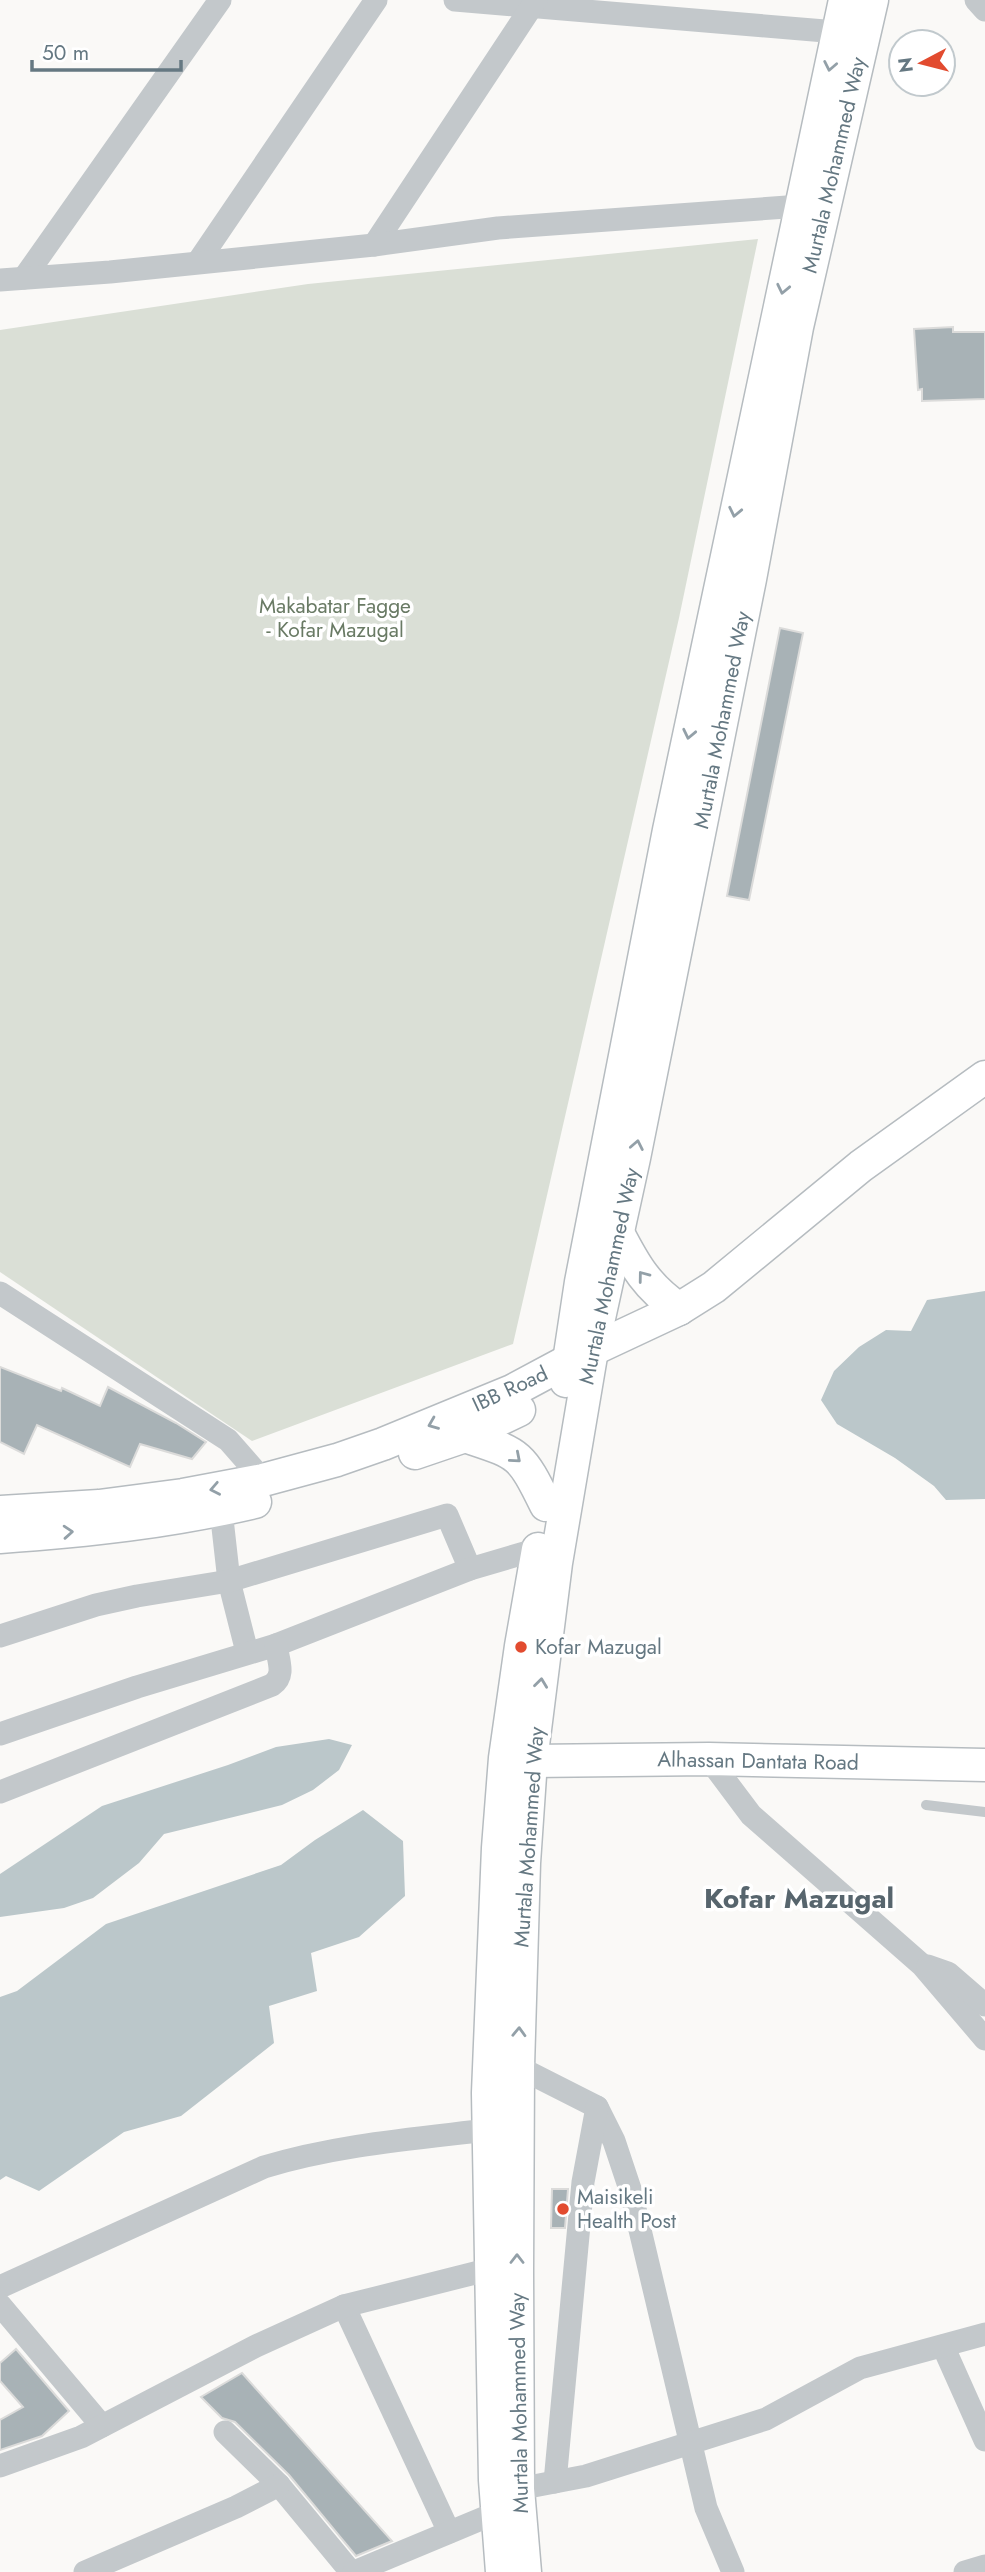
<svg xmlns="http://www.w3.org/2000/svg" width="985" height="2572" font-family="Jost,sans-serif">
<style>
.green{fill:#dadfd6}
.water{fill:#bbc7ca}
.building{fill:#a8b2b6;stroke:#dbdbda;stroke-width:2}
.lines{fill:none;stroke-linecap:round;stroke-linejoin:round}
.secondary-casing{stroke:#b6bcc0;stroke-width:35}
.lane{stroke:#c3c8cb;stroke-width:10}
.street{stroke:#c3c8cb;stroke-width:23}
.secondary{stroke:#fff;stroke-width:32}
.oneway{stroke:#93a0a8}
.poi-dot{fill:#e24b2f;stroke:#fff;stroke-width:2.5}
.labels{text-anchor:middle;stroke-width:7;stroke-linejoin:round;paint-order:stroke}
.street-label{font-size:21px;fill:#657882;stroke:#fff}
.park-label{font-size:21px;fill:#697a64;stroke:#fff}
.poi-label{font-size:21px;fill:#657882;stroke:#fff;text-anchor:start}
.district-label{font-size:28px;font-weight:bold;fill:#57656d;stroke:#fff}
</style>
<rect width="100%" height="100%" fill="#faf9f7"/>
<path class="green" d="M758,239L679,618L513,1344L252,1441L0,1272V330L308,284Z"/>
<g class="water">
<path d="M985,1291V1499L946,1500L934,1486L895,1458L837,1424L821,1400L834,1371L859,1347L886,1330L911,1331L927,1300Z"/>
<path d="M329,1739L352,1745L339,1770L313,1790L282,1805L164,1834L139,1863L93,1898L64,1908L0,1917V1874L102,1806L228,1765L276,1747Z"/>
<path d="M363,1810L403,1841L405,1896L359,1937L311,1953L317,1991L269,2006L274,2043L181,2116L124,2132L39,2191L6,2176L0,2180V1997L17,1991L106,1924L281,1865L315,1840Z"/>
</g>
<g class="building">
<path d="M953,327V332H985V399L922,401V389L918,390L914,329Z"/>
<path d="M780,628L803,633L749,900L727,896Z"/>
<path d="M0,1367L61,1391L62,1388L100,1406L108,1387L176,1423L206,1442L192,1459L140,1444L130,1467L37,1425L24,1454L0,1442Z"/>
<path d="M552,2189H568L565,2228H551Z"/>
<path d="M16,2349L69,2411L42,2436L0,2450V2420L23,2407L0,2381V2363Z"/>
<path d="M242,2373L392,2541L356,2556L289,2475L235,2422L222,2418L201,2397Z"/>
</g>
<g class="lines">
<g class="secondary-casing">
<g id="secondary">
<path d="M618,1233C635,1266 647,1287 679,1309"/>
<path d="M566,1381L581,1282L669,830L845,0"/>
<path d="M465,1436C519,1454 520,1452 546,1505"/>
<path d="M415,1453L465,1436L519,1410"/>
<path d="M0,1512L99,1506L183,1495L263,1480L337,1460L383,1444L512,1391L568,1361L679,1309L714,1287L861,1166L985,1077"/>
<path d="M0,1537C88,1531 169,1522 255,1502"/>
<path d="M511,1759L531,1761L709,1759L985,1765"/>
<path d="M502,2572L495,2480L488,2093L498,1848L505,1758L521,1646L538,1549"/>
<path d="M525,2572L518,2489L517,2270L518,2067L524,1863L531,1761L556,1563L592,1350L634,1158L750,579L797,327L872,0"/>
</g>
</g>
<path class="lane" d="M926,1805L985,1812"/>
<g class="street">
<path d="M455,0L837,32"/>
<path d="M976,0L985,10"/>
<path d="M374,245L536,0"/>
<path d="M198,262L376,0"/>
<path d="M24,278L220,0"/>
<path d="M0,280L110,272L374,245L498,228L801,206"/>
<path d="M0,1293L228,1440L263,1480"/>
<path d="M221,1510L229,1581L247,1652"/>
<path d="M0,1636L96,1605L137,1596L229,1581L447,1515L470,1569"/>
<path d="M0,1734L137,1687L276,1645L470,1569L538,1549"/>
<path d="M709,1759L751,1815L922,1965L985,2039"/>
<path d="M0,1792L272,1685C286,1676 278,1660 276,1645"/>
<path d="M928,1966L948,1973L985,2005"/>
<path d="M518,2067L597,2107L614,2141L631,2192L706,2508L733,2572"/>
<path d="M0,2287L264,2167C337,2145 412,2139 487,2130"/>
<path d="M0,2305L102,2426"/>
<path d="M344,2306L449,2532"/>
<path d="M943,2346L985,2440"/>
<path d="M225,2432L279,2485L351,2572"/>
<path d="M0,2466L81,2437L256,2346L344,2306L491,2269"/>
<path d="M555,2482L583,2182L597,2107"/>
<path d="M518,2489L586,2476L766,2419L860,2368L985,2334"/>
<path d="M85,2572L236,2507L279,2485"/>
<path d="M354,2572L498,2512"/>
<path d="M965,2572L985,2566"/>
</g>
<use href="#secondary" class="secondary"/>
</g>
<defs><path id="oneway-chevron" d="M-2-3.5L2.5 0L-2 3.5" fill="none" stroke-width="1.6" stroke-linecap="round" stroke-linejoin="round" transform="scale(1.75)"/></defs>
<g class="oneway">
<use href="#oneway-chevron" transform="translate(830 66) rotate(101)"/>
<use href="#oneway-chevron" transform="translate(783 289) rotate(102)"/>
<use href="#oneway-chevron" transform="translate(735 512) rotate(102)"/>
<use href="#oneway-chevron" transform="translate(689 734) rotate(102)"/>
<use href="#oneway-chevron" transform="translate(637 1145) rotate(-79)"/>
<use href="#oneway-chevron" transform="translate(643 1276) rotate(-127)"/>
<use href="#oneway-chevron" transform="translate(433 1424) rotate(158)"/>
<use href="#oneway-chevron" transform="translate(516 1458) rotate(41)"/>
<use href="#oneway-chevron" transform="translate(215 1489) rotate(169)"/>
<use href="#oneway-chevron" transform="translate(68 1532) rotate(-4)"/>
<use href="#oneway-chevron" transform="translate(541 1683) rotate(-83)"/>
<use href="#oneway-chevron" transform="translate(519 2032) rotate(-88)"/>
<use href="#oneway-chevron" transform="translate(517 2259) rotate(-90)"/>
</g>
<g class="poi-dot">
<circle cx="521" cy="1647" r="7"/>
<circle cx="563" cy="2209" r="7"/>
</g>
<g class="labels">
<g class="street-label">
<text transform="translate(834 165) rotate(-77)" y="7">Murtala Mohammed Way</text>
<text transform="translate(722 720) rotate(-79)" y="7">Murtala Mohammed Way</text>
<text transform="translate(609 1276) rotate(-78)" y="7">Murtala Mohammed Way</text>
<text transform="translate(510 1389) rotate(-25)" y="7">IBB Road</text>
<text transform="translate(758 1761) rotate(1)" y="7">Alhassan Dantata Road</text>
<text transform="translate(529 1837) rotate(-86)" y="7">Murtala Mohammed Way</text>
<text transform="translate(519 2403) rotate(-91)" y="7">Murtala Mohammed Way</text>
</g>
<g class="park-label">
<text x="335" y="613">Makabatar Fagge<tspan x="335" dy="24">- Kofar Mazugal</tspan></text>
</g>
<g class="poi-label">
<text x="535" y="1654">Kofar Mazugal</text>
<text x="577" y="2204">Maisikeli<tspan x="577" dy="24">Health Post</tspan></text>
</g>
<g class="district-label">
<text x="799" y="1908">Kofar Mazugal</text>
</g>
</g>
<g transform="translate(922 63) rotate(263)"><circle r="33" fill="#ffffff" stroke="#c1c9cd" stroke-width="2"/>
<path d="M0-5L12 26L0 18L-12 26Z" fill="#e24b2f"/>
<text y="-10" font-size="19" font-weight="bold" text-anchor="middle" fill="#657882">N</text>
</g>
<path d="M32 60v10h149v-10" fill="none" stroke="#657882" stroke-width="3.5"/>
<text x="42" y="60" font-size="21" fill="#657882" stroke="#ffffff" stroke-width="5" paint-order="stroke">50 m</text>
</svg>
